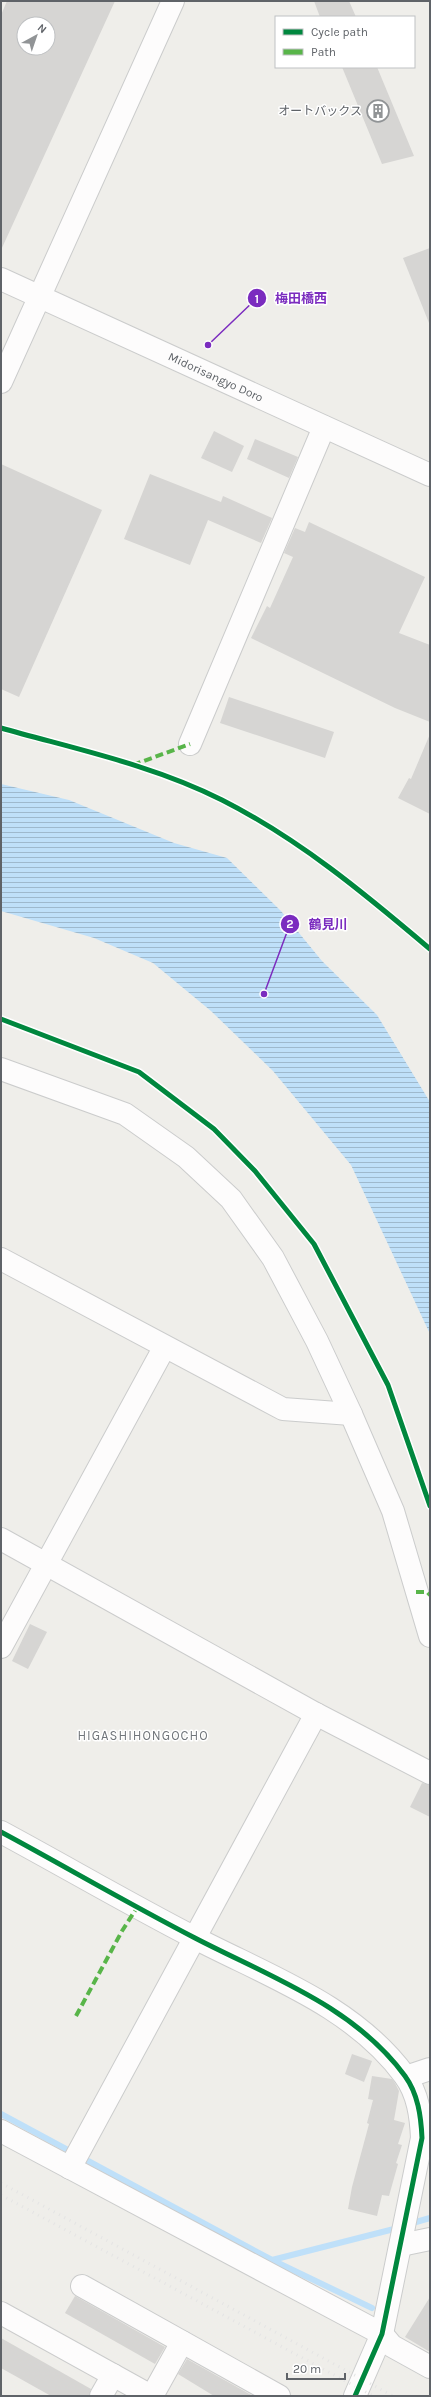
<svg xmlns="http://www.w3.org/2000/svg" width="431" height="2397" font-family="Karla,'Noto Sans JP',sans-serif">
<style>
.water{fill:url(#water-rules)}
.lines{fill:none;stroke-linecap:round;stroke-linejoin:round}
.stream{stroke:#bfe0f9;stroke-width:6}
.building{fill:#d6d5d3;fill-rule:evenodd}
.minor-casing{stroke:#cbcccc;stroke-width:24}
.minor{stroke:#fdfcfc;stroke-width:22}
.rail{stroke:#e4e4e4;stroke-width:3;stroke-dasharray:1 5;stroke-linecap:butt}
.quiet{stroke:#58b549;stroke-width:4;stroke-dasharray:8 4;stroke-linecap:butt}
.cycleway-casing{stroke:#fff;stroke-width:8}
.cycleway{stroke:#00873e;stroke-width:5}
.labels{text-anchor:middle;stroke-width:3;stroke-linejoin:round;paint-order:stroke}
.poi-label{font-size:12px;fill:#5f6368;stroke:#fff;text-anchor:end}
.street-label{font-size:12px;fill:#5f6368;stroke:#fff}
.neighbourhood-label{font-size:13px;letter-spacing:1px;fill:#70757a;stroke:#fff}
.leader{fill:none;stroke:#7b2cbf;stroke-width:1.5}
.callout-dot{fill:#7b2cbf;stroke:#fff;stroke-width:1.5}
.mark-label{font-size:12px;text-anchor:middle;font-weight:bold;fill:#fff}
.callout-label{font-size:13px;text-anchor:middle;font-weight:bold;fill:#7b2cbf;stroke:#fff;stroke-width:3;stroke-linejoin:round;paint-order:stroke}
</style>
<defs>
<pattern id="water-rules" width="6" height="5" patternUnits="userSpaceOnUse"><rect width="6" height="5" fill="#bfe0f9"/><path d="M0 2.5h6" fill="none" stroke="#9eb9cd"/></pattern>
</defs>
<rect width="100%" height="100%" fill="#efeeea"/>
<path class="water" d="M1,784L69,800L174,843L227,858L281,911L322,961L377,1015L430,1102V1334L351,1165L273,1071L211,1011L153,963L94,938L1,911Z"/>
<g class="lines">
<g class="stream">
<path d="M1,2114L272,2260L398,2228"/>
<path d="M409,2224L430,2218"/>
<path d="M272,2260L372,2308"/>
</g>
</g>
<g class="building">
<path d="M7,1H115L1,250V15ZM24,24H48V48H24Z"/>
<path d="M314,1H349L356,17H320Z"/>
<path d="M342,67H377L414,156L382,164Z"/>
<path d="M430,248V323H429L403,258Z"/>
<path d="M214,431L244,446L232,472L201,458Z"/>
<path d="M255,439L298,457L289,478L247,459Z"/>
<path d="M1,464L102,510L19,697L1,689Z"/>
<path d="M150,474L221,502L223,496L272,518L261,543L208,520L190,565L124,539Z"/>
<path d="M309,522L425,577L399,633L430,645V722L395,708L251,638L267,606L270,608L293,557L284,553L295,528L305,532Z"/>
<path d="M229,697L334,732L325,758L220,723Z"/>
<path d="M430,734V814L398,798L409,778L411,779Z"/>
<path d="M30,1624L47,1632L28,1669L12,1661Z"/>
<path d="M422,1783L430,1785V1817L410,1807Z"/>
<path d="M352,2054L372,2061L364,2082L345,2074Z"/>
<path d="M372,2076L392,2079L395,2083L399,2091L394,2120L405,2123L398,2144L402,2145L396,2163L398,2164L389,2196L382,2195L377,2216L348,2209L352,2187L369,2124L367,2123L373,2100L368,2099Z"/>
<path d="M75,2296L165,2347L155,2364L65,2313Z"/>
<path d="M430,2297V2352L405,2337Z"/>
<path d="M1,2338L91,2389L89,2396H51L1,2368Z"/>
<path d="M187,2359L253,2396H214L178,2374Z"/>
</g>
<g class="lines">
<g class="minor-casing">
<g id="minor">
<path id="s1" d="M1,279L430,475"/>
<path d="M1,382L173,1"/>
<path d="M190,744L324,427"/>
<path d="M1,1069L125,1114L186,1157L231,1199L273,1258L317,1341L351,1414L393,1511L430,1636"/>
<path d="M1,1259L283,1409L351,1414"/>
<path d="M1,1539L316,1714L430,1773"/>
<path d="M1,1647L164,1348"/>
<path d="M1,1832C66,1867 129,1904 195,1938C268,1976 354,2006 405,2076C418,2094 421,2116 422,2138L382,2334L355,2396"/>
<path d="M406,2077L430,2069"/>
<path d="M1,2131L382,2334L392,2346L430,2367"/>
<path d="M70,2168L316,1714"/>
<path d="M401,2245L430,2239"/>
<path d="M82,2286L279,2396"/>
<path d="M1,2313L151,2396"/>
<path d="M101,2396L113,2375"/>
<path d="M152,2396L182,2342"/>
</g>
</g>
<use href="#minor" class="minor"/>
<g class="rail">
<path d="M1,2183L393,2396"/>
<path d="M1,2195L373,2396"/>
</g>
<g class="quiet">
<path d="M133,765L190,744"/>
<path d="M416,1592H427L430,1595"/>
<path d="M76,2016L122,1931L138,1906"/>
</g>
<g class="cycleway-casing">
<g id="cycleway">
<path d="M1,728C75,749 153,765 222,800C299,839 364,893 430,949"/>
<path d="M1,1019L139,1072L214,1129L255,1171L314,1244L388,1385L430,1506"/>
<path d="M1,1832C66,1867 129,1904 195,1938C268,1976 354,2006 405,2076C418,2094 421,2116 422,2138L382,2334L355,2396"/>
</g>
</g>
<use href="#cycleway" class="cycleway"/>
</g>
<defs>
<g id="building-ring" transform="scale(1.15)"><circle r="9.5" fill="#fff" stroke="#919496" stroke-width="1.5"/><path d="M-4-6H4V6H1V3H-1V6H-4ZM-2.5-4.3h1.7v1.8h-1.7ZM.8-4.3h1.7v1.8H.8ZM-2.5-1h1.7V.8h-1.7ZM.8-1h1.7V.8H.8Z" fill="#919496"/></g>
</defs>
<g fill-rule="evenodd">
<use href="#building-ring" x="378" y="111"/>
</g>
<g class="labels">
<g class="poi-label">
<text x="362" y="115">オートバックス</text>
</g>
<g class="street-label">
<text dy="4" stroke="none"><textPath href="#s1" startOffset="236">Midorisangyo Doro</textPath></text>
</g>
<g class="neighbourhood-label">
<text x="143" y="1740">HIGASHIHONGOCHO</text>
</g>
</g>
<path class="leader" d="M208 345L257 298M264 994L290 924"/>
<g class="callout-dot">
<circle cx="208" cy="345" r="4"/>
<circle cx="264" cy="994" r="4"/>
<circle cx="257" cy="298" r="10"/>
<circle cx="290" cy="924" r="10"/>
</g>
<g class="mark-label">
<text x="257" y="303">1</text>
<text x="290" y="928">2</text>
</g>
<g class="callout-label">
<text x="301" y="303">梅田橋西</text>
<text x="328" y="929">鶴見川</text>
</g>
<rect width="431" height="2397" fill="none" stroke="#5f6368" stroke-width="4"/>
<rect x="275" y="16" width="140" height="52" fill="#ffffff" stroke="#bfc1c3"/>
<rect x="283" y="29" width="20" height="6" fill="#00873e" stroke="#bfc1c3"/>
<text x="311" y="36" font-size="12" fill="#5f6368">Cycle path</text>
<rect x="283" y="49" width="20" height="6" fill="#58b549" stroke="#bfc1c3"/>
<text x="311" y="56" font-size="12" fill="#5f6368">Path</text>
<g transform="translate(36 36) rotate(40)"><circle r="19" fill="#ffffff" stroke="#bfc1c3"/>
<path d="M0-3L7 15L0 10L-7 15Z" fill="#919496"/>
<text y="-6" font-size="11" font-weight="bold" text-anchor="middle" fill="#5f6368">N</text>
</g>
<path d="M287 2373v6h58v-6" fill="none" stroke="#5f6368" stroke-width="2"/>
<text x="293" y="2373" font-size="12" fill="#5f6368" stroke="#ffffff" stroke-width="3" paint-order="stroke">20 m</text>
</svg>
